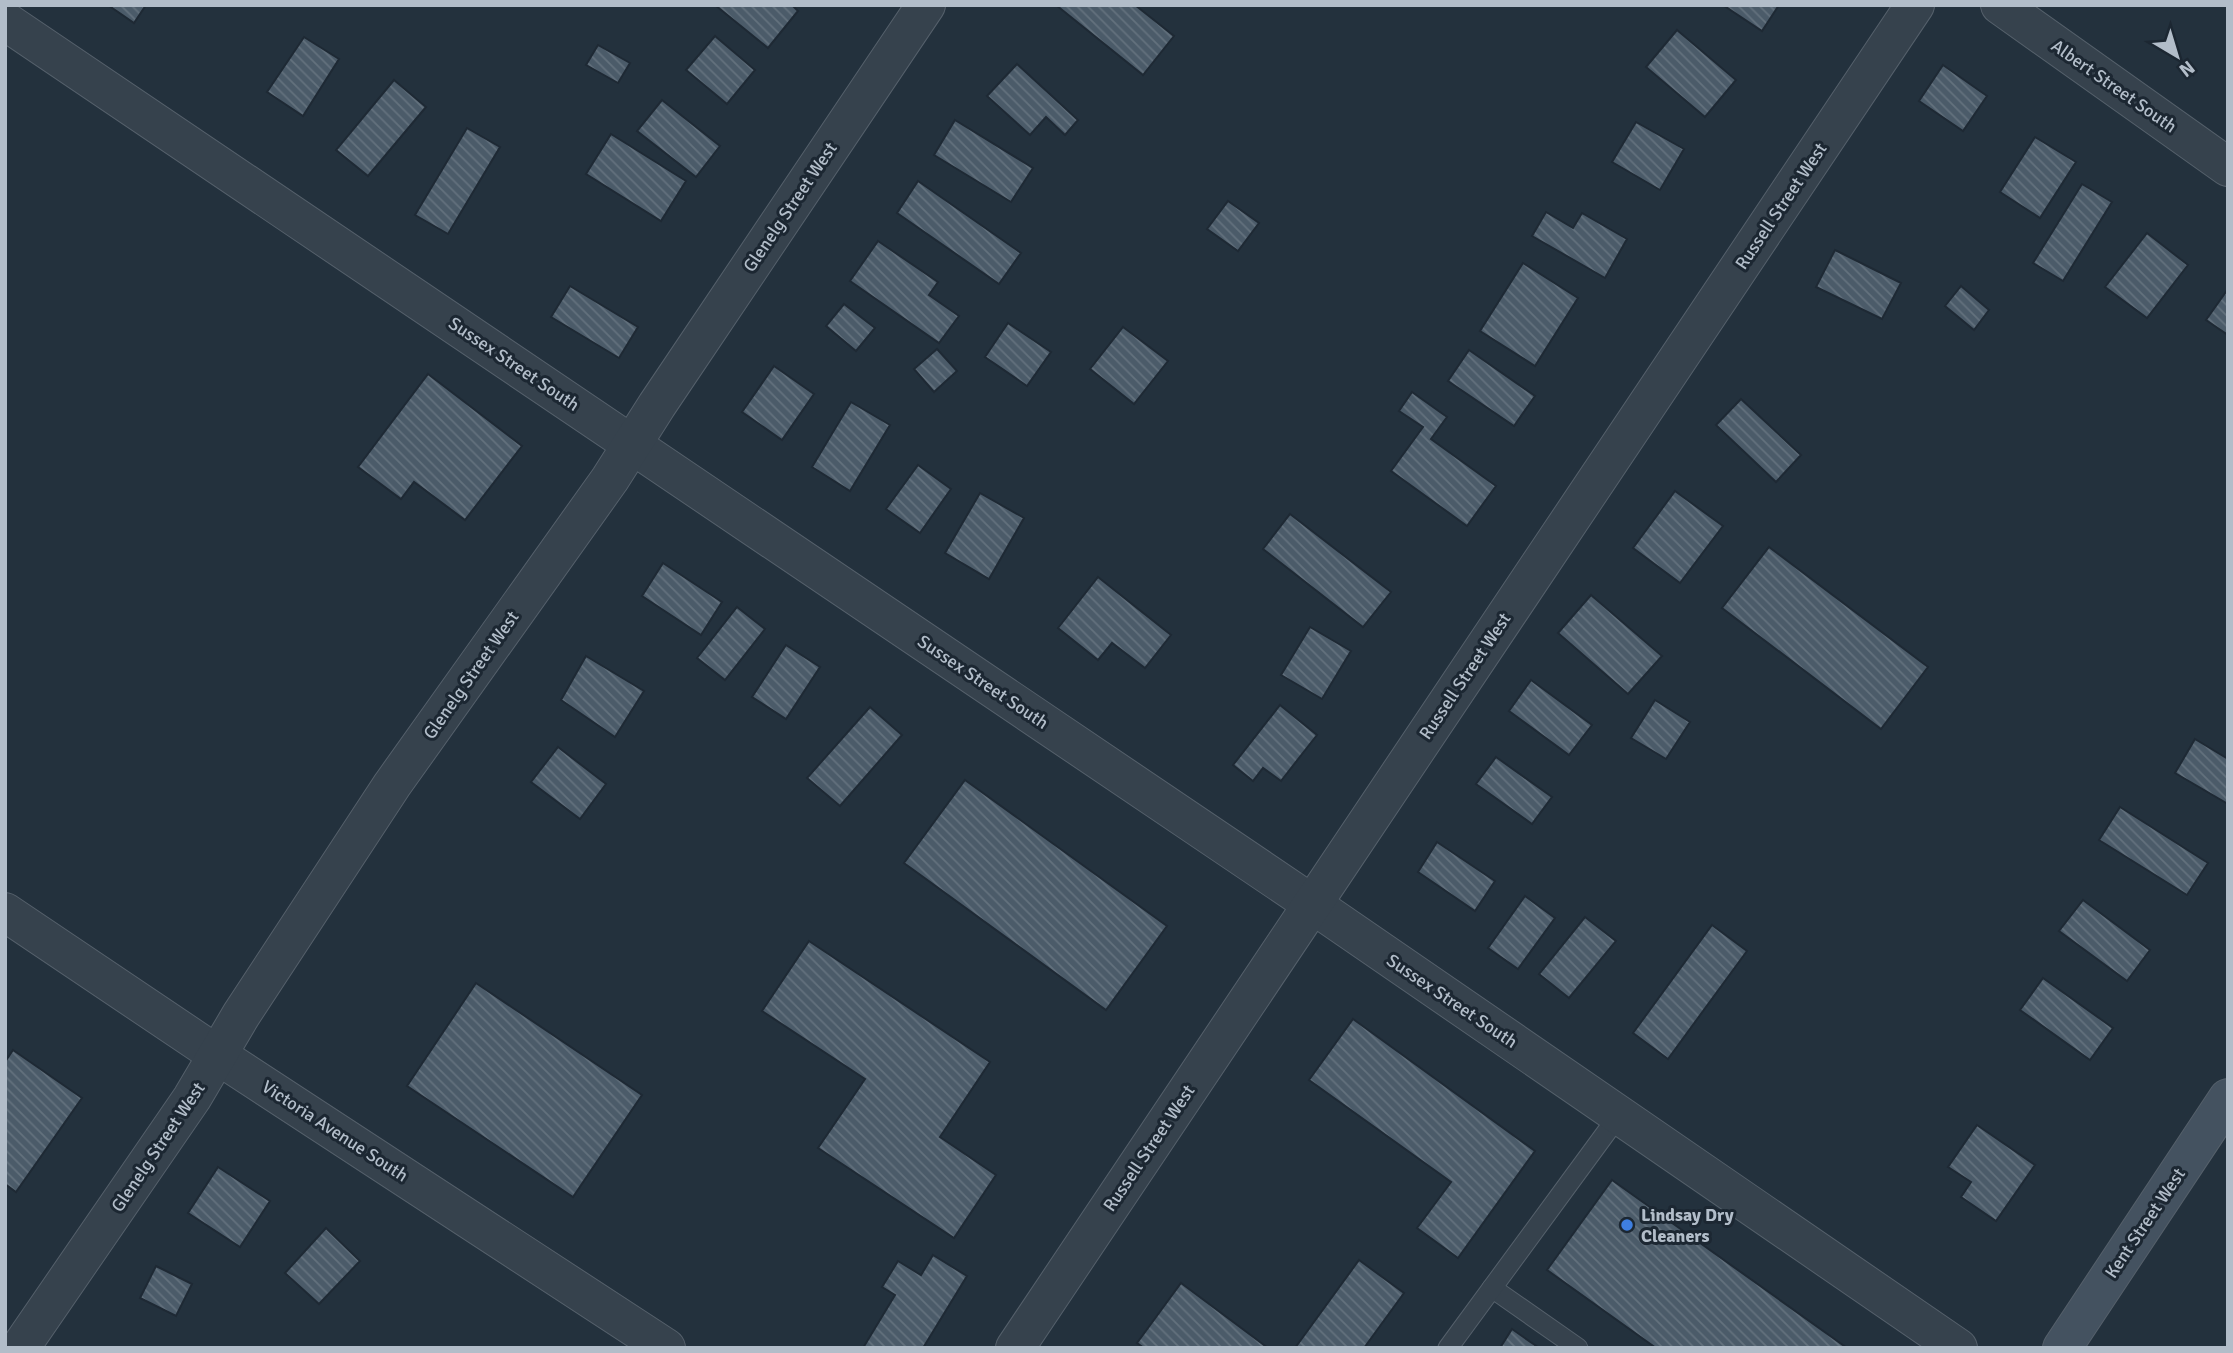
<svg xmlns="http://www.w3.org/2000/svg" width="2233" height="1353" font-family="Signika,sans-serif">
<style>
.building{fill:url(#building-back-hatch);stroke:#1e2934;stroke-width:2}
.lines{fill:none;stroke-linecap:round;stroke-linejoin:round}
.lane-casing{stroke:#55606b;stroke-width:21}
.street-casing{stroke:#55606b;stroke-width:40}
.secondary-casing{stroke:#55606b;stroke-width:40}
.lane{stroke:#36424d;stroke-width:19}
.street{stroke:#36424d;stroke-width:38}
.secondary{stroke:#445260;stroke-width:38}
.shop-dot{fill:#3f7fe0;stroke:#1c2732;stroke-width:2.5}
.labels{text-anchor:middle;stroke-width:6;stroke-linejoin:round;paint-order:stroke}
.street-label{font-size:18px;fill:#b2bdc9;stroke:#1c2732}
.poi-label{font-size:18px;font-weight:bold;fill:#b2bdc9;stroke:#1c2732;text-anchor:start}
</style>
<defs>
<pattern id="building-back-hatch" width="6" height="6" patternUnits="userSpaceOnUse" patternTransform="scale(1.75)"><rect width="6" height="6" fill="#4b5b69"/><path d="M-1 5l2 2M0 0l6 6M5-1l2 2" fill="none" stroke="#63717d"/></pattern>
</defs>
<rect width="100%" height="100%" fill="#23313d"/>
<g class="building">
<path d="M108,5H146L134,23Z"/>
<path d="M715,5H792L798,11L768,48Z"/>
<path d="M1056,5H1135L1174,36L1143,75Z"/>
<path d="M1723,5H1779L1762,31Z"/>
<path d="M1677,30L1736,80L1705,117L1646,67Z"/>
<path d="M715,36L755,70L727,104L686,70Z"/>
<path d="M304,37L339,59L303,116L267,92Z"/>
<path d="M598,45L630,63L618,83L586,65Z"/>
<path d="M1017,64L1078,120L1065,135L1046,117L1030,135L987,96Z"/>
<path d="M1943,65L1987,96L1963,131L1919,101Z"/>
<path d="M394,80L426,107L368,176L336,150Z"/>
<path d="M662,100L720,146L696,177L637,131Z"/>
<path d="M955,120L1033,168L1011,202L934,155Z"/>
<path d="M1636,122L1684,149L1660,190L1612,162Z"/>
<path d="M467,128L500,147L448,234L415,215Z"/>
<path d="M611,134L686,181L661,221L586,174Z"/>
<path d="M2035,137L2076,162L2040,218L2000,192Z"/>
<path d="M918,181L1021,253L999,284L897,213Z"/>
<path d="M2082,184L2112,202L2063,281L2033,263Z"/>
<path d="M1228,201L1259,223L1238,251L1207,229Z"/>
<path d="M1546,212L1573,228L1582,213L1627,239L1605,278L1532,236Z"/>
<path d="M2147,233L2188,265L2147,318L2105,287Z"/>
<path d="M878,241L938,282L929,295L959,316L939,343L850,281Z"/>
<path d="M1835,250L1901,283L1882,319L1816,287Z"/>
<path d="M1523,263L1578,298L1535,366L1480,331Z"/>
<path d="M570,286L638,327L619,358L551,317Z"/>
<path d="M1961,286L1989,310L1974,330L1945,306Z"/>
<path d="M2228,289V335L2206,320Z"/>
<path d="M844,304L875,328L856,351L826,326Z"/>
<path d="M1008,323L1051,352L1027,386L985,357Z"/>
<path d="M1123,327L1168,361L1134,404L1090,369Z"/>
<path d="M937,349L957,371L934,392L914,369Z"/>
<path d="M1469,350L1535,396L1514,426L1448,381Z"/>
<path d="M774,366L814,394L782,440L742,412Z"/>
<path d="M428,374L522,446L465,520L414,482L401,499L358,467Z"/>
<path d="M1412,392L1447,417L1431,439L1496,486L1467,526L1391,471L1423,427L1399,411Z"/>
<path d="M1741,399L1801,455L1776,482L1716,425Z"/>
<path d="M851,402L890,425L850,491L812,467Z"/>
<path d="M918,465L951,489L920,533L886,509Z"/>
<path d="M1675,491L1723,526L1680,583L1633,548Z"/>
<path d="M980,493L1024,518L989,579L945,553Z"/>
<path d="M1290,514L1391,592L1363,627L1263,549Z"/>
<path d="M1769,547L1928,667L1881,729L1722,608Z"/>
<path d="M663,563L722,602L701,635L642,596Z"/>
<path d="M1098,577L1171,635L1145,668L1112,643L1098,660L1058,628Z"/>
<path d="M1591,595L1662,656L1628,694L1558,633Z"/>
<path d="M737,607L765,629L725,680L697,658Z"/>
<path d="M1310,627L1351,651L1322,699L1281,675Z"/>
<path d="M786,645L820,667L786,719L752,697Z"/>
<path d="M586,656L644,691L615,737L561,700Z"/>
<path d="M1531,680L1592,725L1569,755L1509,711Z"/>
<path d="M1655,700L1690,722L1666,759L1631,738Z"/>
<path d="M1280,705L1317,735L1281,781L1263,768L1253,781L1233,765Z"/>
<path d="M870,707L902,735L840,806L807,778Z"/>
<path d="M2195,739L2228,759V804L2175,773Z"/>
<path d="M558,747L606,784L580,819L531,782Z"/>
<path d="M1496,757L1552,797L1532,824L1476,784Z"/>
<path d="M965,780L1167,926L1106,1010L904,863Z"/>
<path d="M2120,807L2208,863L2187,895L2099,840Z"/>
<path d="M1437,842L1495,881L1475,911L1418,872Z"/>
<path d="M1525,896L1555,918L1518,969L1488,948Z"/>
<path d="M2083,900L2150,950L2127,981L2059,931Z"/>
<path d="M1585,917L1616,941L1569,998L1539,974Z"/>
<path d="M1712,925L1747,951L1668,1059L1633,1033Z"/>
<path d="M809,941L990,1062L940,1137L996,1175L954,1238L818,1148L865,1079L762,1011Z"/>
<path d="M2043,978L2113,1028L2090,1060L2020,1010Z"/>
<path d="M476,983L642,1095L573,1197L407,1086Z"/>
<path d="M1353,1019L1535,1151L1458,1258L1417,1228L1451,1182L1309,1080Z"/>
<path d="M13,1050L82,1098L16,1192L5,1184V1062Z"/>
<path d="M1977,1125L2035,1165L1996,1221L1961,1197L1971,1182L1948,1167Z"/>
<path d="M218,1167L270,1201L240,1247L188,1213Z"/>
<path d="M1612,1180L1847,1348H1656L1547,1270Z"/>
<path d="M326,1228L360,1261L319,1304L285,1273Z"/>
<path d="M933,1255L967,1276L923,1348H863L895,1295L882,1287L898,1261L921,1275Z"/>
<path d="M1359,1260L1404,1293L1364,1348H1295Z"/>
<path d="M156,1266L192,1284L176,1316L140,1298Z"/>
<path d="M1181,1283L1268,1348H1144L1137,1343Z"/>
<path d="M1512,1329L1539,1348H1500Z"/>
</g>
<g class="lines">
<g class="lane-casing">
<g id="lane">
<path d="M1492,1288L1578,1348"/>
<path d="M1448,1348L1619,1115"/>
</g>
</g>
<g class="street-casing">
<g id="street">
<path d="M2000,5L2228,167"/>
<path d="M5,21L1312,904L1958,1348"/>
<path d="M5,912L219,1056L666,1348"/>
<path d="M20,1348L192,1098L241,1015L392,785L610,479L657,405L926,5"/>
<path d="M1015,1348L1915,5"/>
</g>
</g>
<g class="secondary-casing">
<path id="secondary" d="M2062,1348L2228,1098"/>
</g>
<use href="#lane" class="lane"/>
<use href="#street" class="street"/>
<use href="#secondary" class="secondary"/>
</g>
<circle class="shop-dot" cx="1627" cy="1225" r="7"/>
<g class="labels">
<g class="street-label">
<text transform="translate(2114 86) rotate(35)" y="6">Albert Street South</text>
<text transform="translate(1781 206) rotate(-56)" y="6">Russell Street West</text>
<text transform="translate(790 207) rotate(-56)" y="6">Glenelg Street West</text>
<text transform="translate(514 364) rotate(34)" y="6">Sussex Street South</text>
<text transform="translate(471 675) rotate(-55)" y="6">Glenelg Street West</text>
<text transform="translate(1465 676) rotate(-56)" y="6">Russell Street West</text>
<text transform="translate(983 682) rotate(34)" y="6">Sussex Street South</text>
<text transform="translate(1452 1001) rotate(34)" y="6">Sussex Street South</text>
<text transform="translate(335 1131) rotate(33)" y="6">Victoria Avenue South</text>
<text transform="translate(158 1147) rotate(-56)" y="6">Glenelg Street West</text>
<text transform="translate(1149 1148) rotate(-56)" y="6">Russell Street West</text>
<text transform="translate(2145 1223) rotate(-56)" y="6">Kent Street West</text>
</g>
<g class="poi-label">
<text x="1641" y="1221">Lindsay Dry<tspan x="1641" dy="21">Cleaners</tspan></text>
</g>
</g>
<rect width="2233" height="1353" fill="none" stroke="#b2bdc9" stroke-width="14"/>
<g transform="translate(2177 56) rotate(142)" stroke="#1c2732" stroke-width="5" paint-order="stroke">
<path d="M0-5L12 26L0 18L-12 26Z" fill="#b2bdc9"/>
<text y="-10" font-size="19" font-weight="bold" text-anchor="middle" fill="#b2bdc9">N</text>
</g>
</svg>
